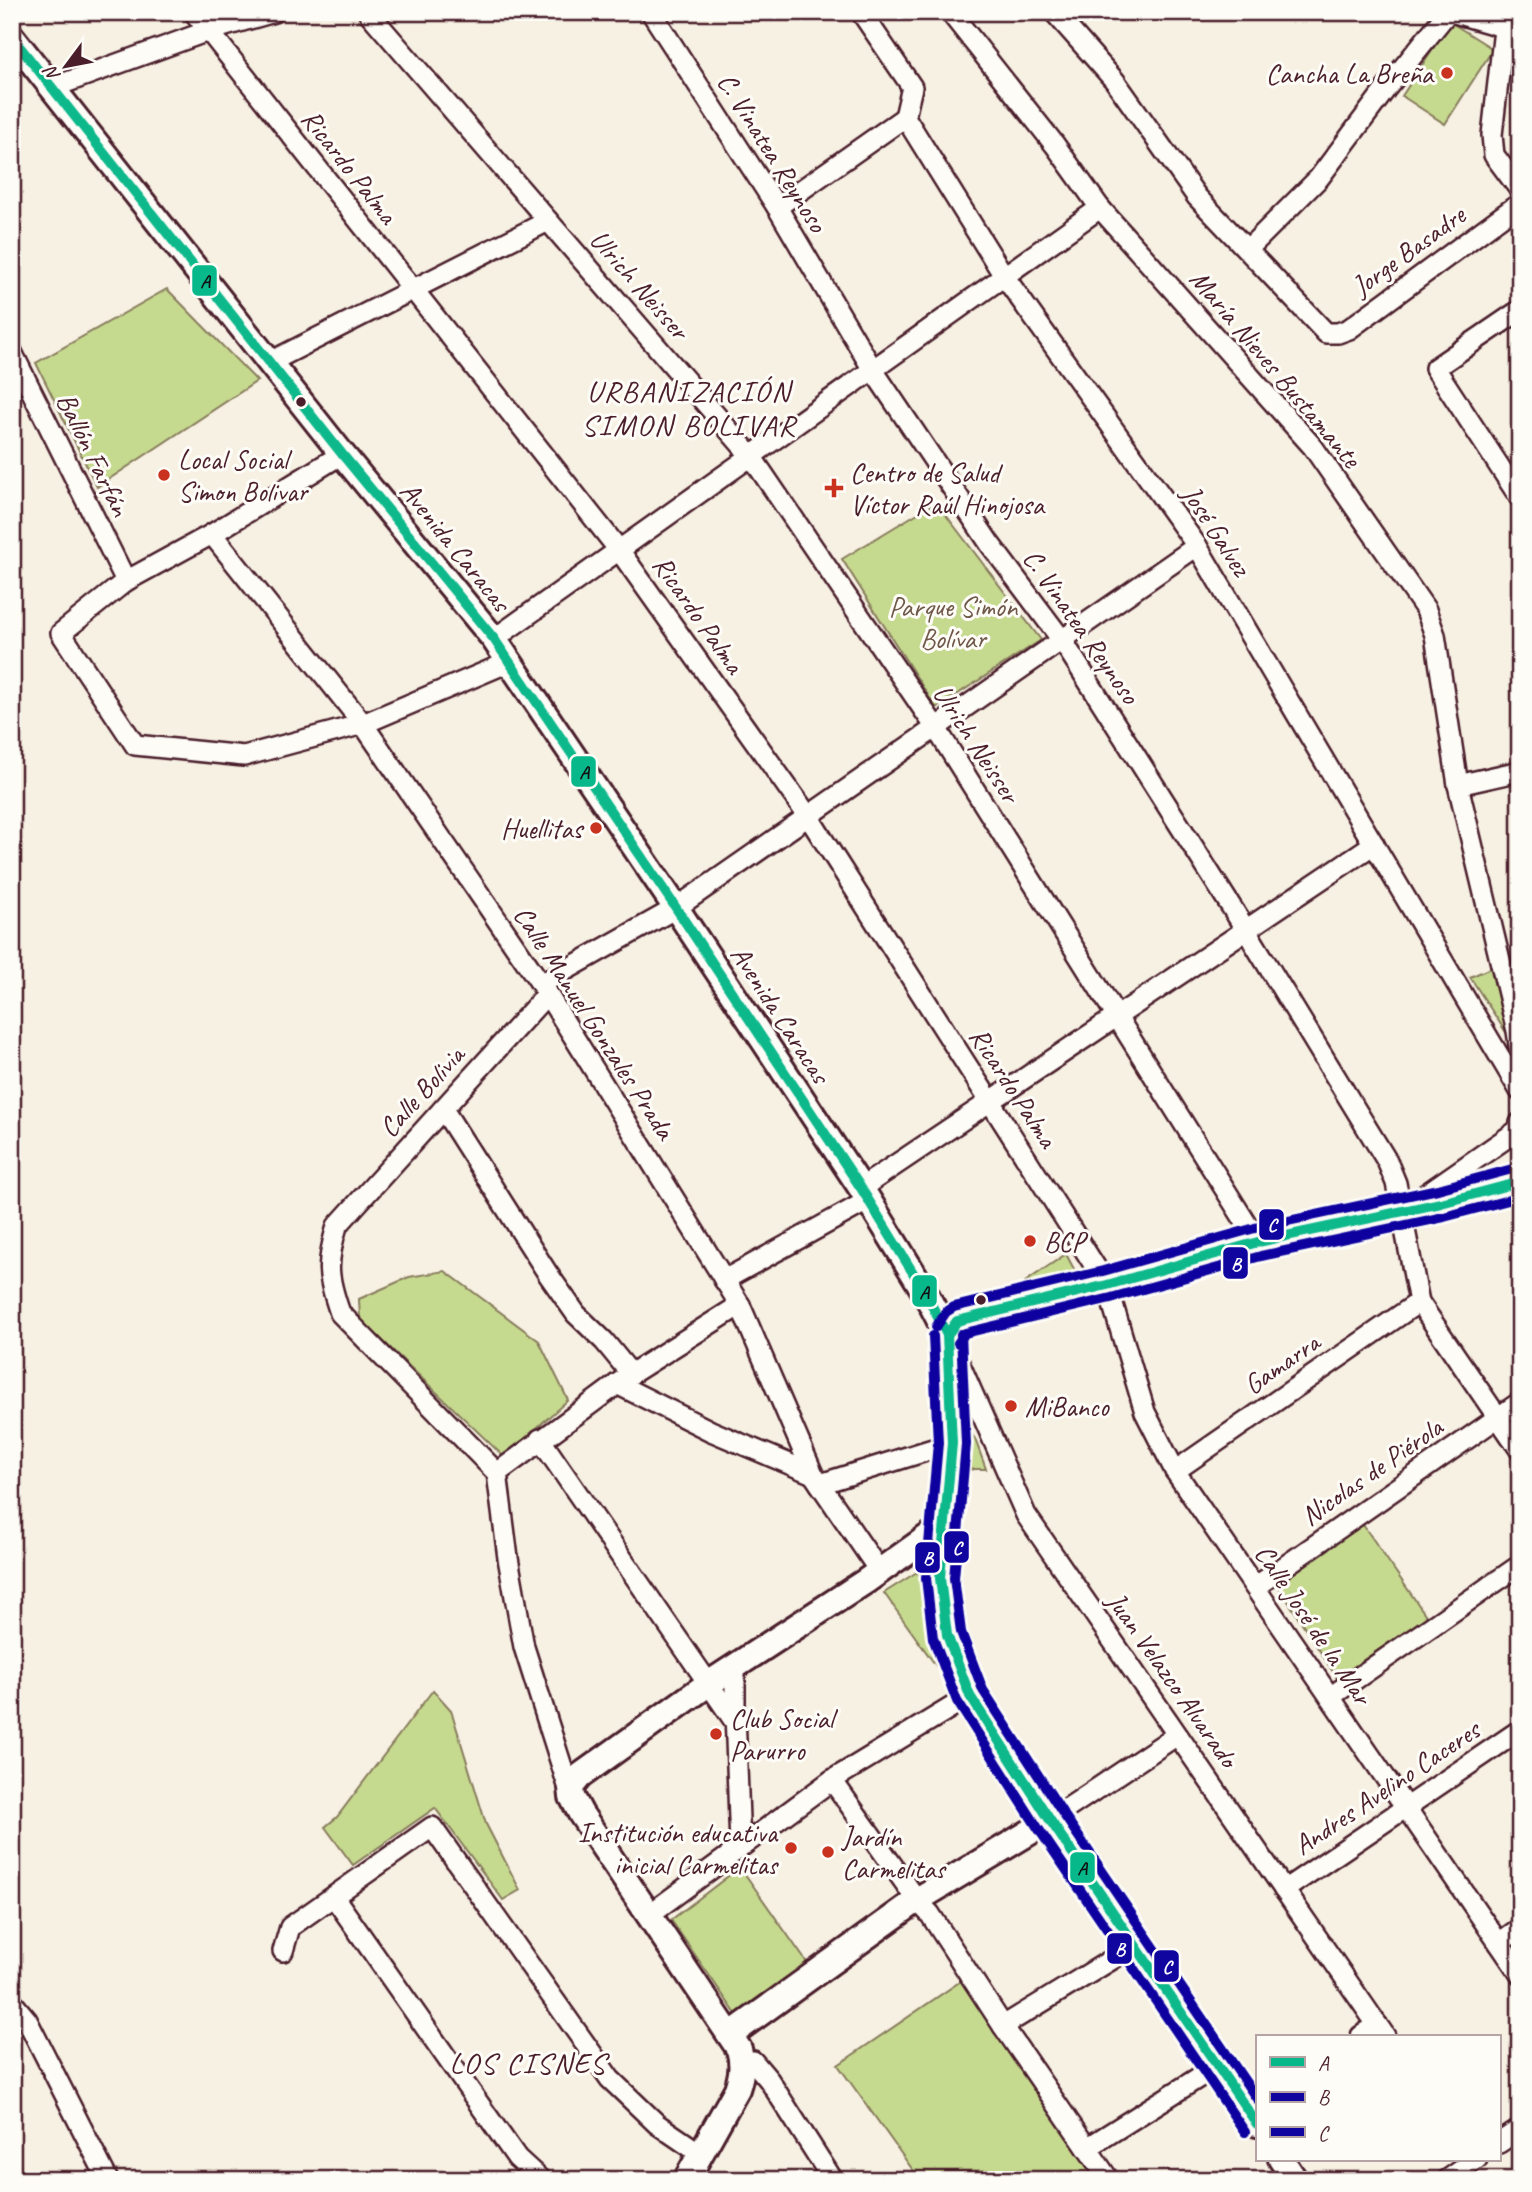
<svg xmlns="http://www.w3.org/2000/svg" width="1532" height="2192" font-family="Caveat,sans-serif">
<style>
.green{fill:#c6da8f;stroke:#887c5d;stroke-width:2}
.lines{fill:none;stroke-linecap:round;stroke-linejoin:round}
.minor-casing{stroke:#4a1f2b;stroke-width:24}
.major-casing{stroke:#4a1f2b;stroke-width:30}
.minor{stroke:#fdfcf7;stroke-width:19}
.major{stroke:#fdfcf7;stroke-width:24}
.bus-1-casing{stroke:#fdfcf7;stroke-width:16}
.bus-2-casing{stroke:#fdfcf7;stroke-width:16}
.bus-3-casing{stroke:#fdfcf7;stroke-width:16}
.bus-1{stroke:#07b88b;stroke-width:10}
.bus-2{stroke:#10069f;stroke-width:10}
.bus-3{stroke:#10069f;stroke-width:10}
.poi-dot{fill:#c8321e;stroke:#fdfcf7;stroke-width:2.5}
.bus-dot{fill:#4a1f2b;stroke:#fdfcf7;stroke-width:2.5}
.labels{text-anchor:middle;stroke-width:6;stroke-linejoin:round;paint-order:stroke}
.poi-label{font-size:28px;fill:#4a1f2b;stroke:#fdfcf7;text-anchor:start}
.street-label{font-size:28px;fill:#4a1f2b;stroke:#fdfcf7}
.park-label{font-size:28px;fill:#6f5749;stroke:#fdfcf7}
.neighbourhood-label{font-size:30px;letter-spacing:2px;fill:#4a1f2b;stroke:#fdfcf7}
.line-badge{stroke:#fdfcf7;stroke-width:2.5}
.badge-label{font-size:19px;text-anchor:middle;font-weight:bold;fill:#fff}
.pale-badge-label{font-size:19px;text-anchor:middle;font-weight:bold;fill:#111}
</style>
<rect width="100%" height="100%" fill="#f7f1e3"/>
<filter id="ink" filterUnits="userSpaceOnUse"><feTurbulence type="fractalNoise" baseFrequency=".0143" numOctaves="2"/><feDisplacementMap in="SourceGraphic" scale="14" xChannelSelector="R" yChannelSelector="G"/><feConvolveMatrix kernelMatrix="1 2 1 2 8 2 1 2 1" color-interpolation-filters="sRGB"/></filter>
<g filter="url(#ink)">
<g class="green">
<path d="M1450,22L1493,49L1445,124L1402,96Z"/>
<path d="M167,289L257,381L97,487L36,363Z"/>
<path d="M936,502L1041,640L936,708L842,559Z"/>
<path d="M1495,966L1507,1034L1470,977Z"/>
<path d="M1066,1254L1075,1271L1011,1298L1009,1293Z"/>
<path d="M445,1271L539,1341L568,1400L504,1457L360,1319L359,1299L409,1277Z"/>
<path d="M970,1431L975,1439L986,1469H974L961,1474L967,1432Z"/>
<path d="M1361,1522L1427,1617L1337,1678L1276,1582Z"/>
<path d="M917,1572L926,1584L932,1631L944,1677L884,1593Z"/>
<path d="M433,1690L451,1710L486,1824L520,1890L503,1900L435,1808L353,1865L325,1827L337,1817Z"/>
<path d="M740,1867L810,1967L738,2017L671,1920Z"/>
<path d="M961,1981L1098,2180H920L838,2065Z"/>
</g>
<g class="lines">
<g class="minor-casing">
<g id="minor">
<path d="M194,12L619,550L808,816L1107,1285L1145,1412L1175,1471L1520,1974"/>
<path d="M368,12L751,456L936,728L1258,1242"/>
<path d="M651,12L777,207L873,370L990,544L1062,640L1246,930L1387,1161L1396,1183L1419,1302L1520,1450"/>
<path d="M861,12L912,87L905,117L1004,276L1197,546L1520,1091"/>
<path d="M950,12L1055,145L1100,208L1313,447L1426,610L1435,635L1458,785L1517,1031L1520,1052"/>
<path d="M1054,12L1115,81L1197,197L1326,333H1338L1349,329L1520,203"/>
<path d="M1451,12L1520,32"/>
<path d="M1504,29L1492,135L1494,155L1520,190"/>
<path d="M51,88L208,31L274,12"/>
<path d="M777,207L905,117"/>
<path d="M1248,249L1319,178L1385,90L1448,12"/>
<path d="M1520,310L1435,368L1520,498"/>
<path d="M12,352L126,581"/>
<path d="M270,362L548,221"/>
<path d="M342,454L212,534L126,581L61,633L135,745L244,756L363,724L509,662"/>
<path d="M212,534L363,724L541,984L740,1305L813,1474L880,1572"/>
<path d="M494,639L1100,208"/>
<path d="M1458,785L1520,771"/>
<path d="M541,984L676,908L1197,546"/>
<path d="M547,994L337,1226C326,1264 327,1276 340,1313L497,1473L508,1558L524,1647L570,1792"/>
<path d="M443,1109L548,1274L576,1314L604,1341L631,1374"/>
<path d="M861,1188L1374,844"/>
<path d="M1407,1207L1518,1130L1520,1123"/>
<path d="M724,1280L869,1200"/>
<path d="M617,1384L711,1431L813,1474"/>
<path d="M540,1439L735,1722"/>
<path d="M1175,1471L1419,1302"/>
<path d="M497,1473L631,1374L740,1305"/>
<path d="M820,1484L952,1443"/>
<path d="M1255,1587L1520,1402"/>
<path d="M735,1667V1713L740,1846"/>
<path d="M1330,1697L1520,1565"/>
<path d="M832,1780L917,1900L930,1914L1003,2026L1109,2180"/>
<path d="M1050,1820L1177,1735"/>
<path d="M1284,1890L1520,1730"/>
<path d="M334,1897L517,2158L541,2180"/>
<path d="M650,1914L832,1780L970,1696"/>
<path d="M1499,1943L1520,1928"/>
<path d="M283,1951L290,1927L432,1827L610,2079L657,2124L701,2154"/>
<path d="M12,2002L27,2020L108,2180"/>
<path d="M1003,2026L1134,1946"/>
<path d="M1361,2036L1377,2025"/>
<path d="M1385,2036L1026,1515L947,1335L957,1321L1107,1285L1258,1242L1441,1203L1520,1182"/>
<path d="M742,2061H753L769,2080L833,2180"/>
<path d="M1499,2143L1520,2129"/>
<path d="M1087,2148L1217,2066"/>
<path d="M1447,2180L1477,2159"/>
</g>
</g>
<g class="major-casing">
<g id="major">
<path d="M12,37L342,454L494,639L676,908L861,1188L926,1294L947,1335L952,1443L940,1578L947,1635L970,1696L1050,1820L1257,2124"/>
<path d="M730,2035L917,1900L1050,1820"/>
<path d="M1281,2159L1295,2180"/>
<path d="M686,2180L737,2089C742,2074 743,2064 739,2049L581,1814L572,1797L571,1787L580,1776L708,1684L866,1581L946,1524"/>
</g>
</g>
<use href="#minor" class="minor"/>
<use href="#major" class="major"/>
<g class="bus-1-casing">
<g id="bus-1">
<path d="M12,37L342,454L494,639L676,908L861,1188L926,1294L947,1335L952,1443L940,1578L947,1635L970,1696L1050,1820L1257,2124"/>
<path d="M947,1335L957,1321L1107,1285L1258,1242L1441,1203L1520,1182"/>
</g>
</g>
<g class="bus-2-casing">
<g id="bus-2">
<path d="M933,1336L938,1443L926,1578L933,1638L957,1701L1038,1828L1245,2132"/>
<path d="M958,1343L965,1333L1111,1298L1261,1256L1444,1217L1520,1197"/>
</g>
</g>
<g class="bus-3-casing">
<g id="bus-3">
<path d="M936,1327L946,1312L954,1307L1103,1271L1255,1228L1438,1189L1516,1168"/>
<path d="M961,1334L966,1444L954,1578L961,1632L983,1690L1062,1812L1257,2099"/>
</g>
</g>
<use href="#bus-1" class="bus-1"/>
<use href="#bus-2" class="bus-2"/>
<use href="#bus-3" class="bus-3"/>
</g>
</g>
<g class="poi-dot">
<circle cx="1447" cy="73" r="7"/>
<circle cx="164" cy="475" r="7"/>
<path d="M830.5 477.5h7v7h7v7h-7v7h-7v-7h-7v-7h7z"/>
<circle cx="596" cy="828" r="7"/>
<circle cx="1030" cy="1241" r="7"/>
<circle cx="1011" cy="1406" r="7"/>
<circle cx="716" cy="1734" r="7"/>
<circle cx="791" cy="1848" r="7"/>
<circle cx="828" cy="1852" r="7"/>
</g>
<g class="bus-dot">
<circle cx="301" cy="402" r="6"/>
<circle cx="981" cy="1300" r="6"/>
</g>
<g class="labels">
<g class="poi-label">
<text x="1433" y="83" text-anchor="end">Cancha La Breña</text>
<text x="178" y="469">Local Social<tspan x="178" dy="32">Simon Bolivar</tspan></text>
<text x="850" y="482">Centro de Salud<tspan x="850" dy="32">Víctor Raúl Hinojosa</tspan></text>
<text x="582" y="838" text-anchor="end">Huellitas</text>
<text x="1044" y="1251">BCP</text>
<text x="1025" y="1416">MiBanco</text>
<text x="730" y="1728">Club Social<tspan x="730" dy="32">Parurro</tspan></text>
<text x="777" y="1842" text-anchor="end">Institución educativa<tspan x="777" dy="32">inicial Carmelitas</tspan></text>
<text x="842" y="1846">Jardín<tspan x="842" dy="32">Carmelitas</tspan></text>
</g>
<g class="street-label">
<text transform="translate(773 152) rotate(58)" y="10">C. Vinatea Reynoso</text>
<text transform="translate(350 166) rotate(52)" y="10">Ricardo Palma</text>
<text transform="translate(1408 250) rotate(-36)" y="10">Jorge Basadre</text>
<text transform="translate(640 284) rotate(49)" y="10">Ulrich Neisser</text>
<text transform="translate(1276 368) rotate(50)" y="10">María Nieves Bustamante</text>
<text transform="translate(94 454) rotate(64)" y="10">Ballón Farfán</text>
<text transform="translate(1217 530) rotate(57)" y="10">José Galvez</text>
<text transform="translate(456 546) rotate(51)" y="10">Avenida Caracas</text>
<text transform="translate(699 614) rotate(55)" y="10">Ricardo Palma</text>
<text transform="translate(1082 626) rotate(55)" y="10">C. Vinatea Reynoso</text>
<text transform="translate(977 743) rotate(57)" y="10">Ulrich Neisser</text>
<text transform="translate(781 1014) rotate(57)" y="10">Avenida Caracas</text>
<text transform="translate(595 1022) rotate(57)" y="10">Calle Manuel Gonzales Prada</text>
<text transform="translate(1014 1087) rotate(57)" y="10">Ricardo Palma</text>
<text transform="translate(421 1091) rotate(-48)" y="10">Calle Bolivia</text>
<text transform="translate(1281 1363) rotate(-35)" y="10">Gamarra</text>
<text transform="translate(1371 1471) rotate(-35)" y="10">Nicolas de Piérola</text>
<text transform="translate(1314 1624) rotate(56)" y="10">Calle José de la Mar</text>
<text transform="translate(1173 1679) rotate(55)" y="10">Juan Velazco Alvarado</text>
<text transform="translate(1386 1787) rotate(-34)" y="10">Andres Avelino Caceres</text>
</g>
<g class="park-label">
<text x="953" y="616">Parque Simón<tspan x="953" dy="32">Bolívar</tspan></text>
</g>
<g class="neighbourhood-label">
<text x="689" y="401">URBANIZACIÓN<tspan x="689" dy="34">SIMON BOLIVAR</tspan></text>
<text x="528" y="2073">LOS CISNES</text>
</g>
</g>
<g class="line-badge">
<rect x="191" y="264" width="27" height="33" rx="7" fill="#07b88b"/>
<rect x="570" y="755" width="27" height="33" rx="7" fill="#07b88b"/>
<rect x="1258" y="1208" width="27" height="33" rx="7" fill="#10069f"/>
<rect x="1222" y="1246" width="27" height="34" rx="7" fill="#10069f"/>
<rect x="911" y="1274" width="27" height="34" rx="7" fill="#07b88b"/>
<rect x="943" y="1530" width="27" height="34" rx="7" fill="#10069f"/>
<rect x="914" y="1541" width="27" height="33" rx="7" fill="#10069f"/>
<rect x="1069" y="1851" width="27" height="33" rx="7" fill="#07b88b"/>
<rect x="1106" y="1932" width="27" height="33" rx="7" fill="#10069f"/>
<rect x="1153" y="1949" width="27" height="34" rx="7" fill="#10069f"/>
</g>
<g class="badge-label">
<text x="1272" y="1231">C</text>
<text x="1236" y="1270">B</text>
<text x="957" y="1554">C</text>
<text x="928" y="1564">B</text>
<text x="1120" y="1955">B</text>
<text x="1167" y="1973">C</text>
</g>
<g class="pale-badge-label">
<text x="205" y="287">A</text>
<text x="584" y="778">A</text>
<text x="924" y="1298">A</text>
<text x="1082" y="1874">A</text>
</g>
<rect width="1532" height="2192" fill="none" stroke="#fdfcf7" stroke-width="42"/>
<rect x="21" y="21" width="1490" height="2150" fill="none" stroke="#4a1f2b" stroke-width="2.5" filter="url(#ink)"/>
<rect x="1256" y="2035" width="245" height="126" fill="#fdfcf7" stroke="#b5a4a5" stroke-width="2"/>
<rect x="1270" y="2057" width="35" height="10" fill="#07b88b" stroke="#b5a4a5" stroke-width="2"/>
<text x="1318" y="2070" font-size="21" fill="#4a1f2b">A</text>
<rect x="1270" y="2092" width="35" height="10" fill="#10069f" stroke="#b5a4a5" stroke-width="2"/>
<text x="1318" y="2104" font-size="21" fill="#4a1f2b">B</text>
<rect x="1270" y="2127" width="35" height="10" fill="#10069f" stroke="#b5a4a5" stroke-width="2"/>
<text x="1318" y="2140" font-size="21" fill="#4a1f2b">C</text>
<g transform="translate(66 66) rotate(238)" stroke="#fdfcf7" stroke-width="5" paint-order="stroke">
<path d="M0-5L12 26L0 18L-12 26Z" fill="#4a1f2b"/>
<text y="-10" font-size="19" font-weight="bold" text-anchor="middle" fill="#4a1f2b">N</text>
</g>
</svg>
